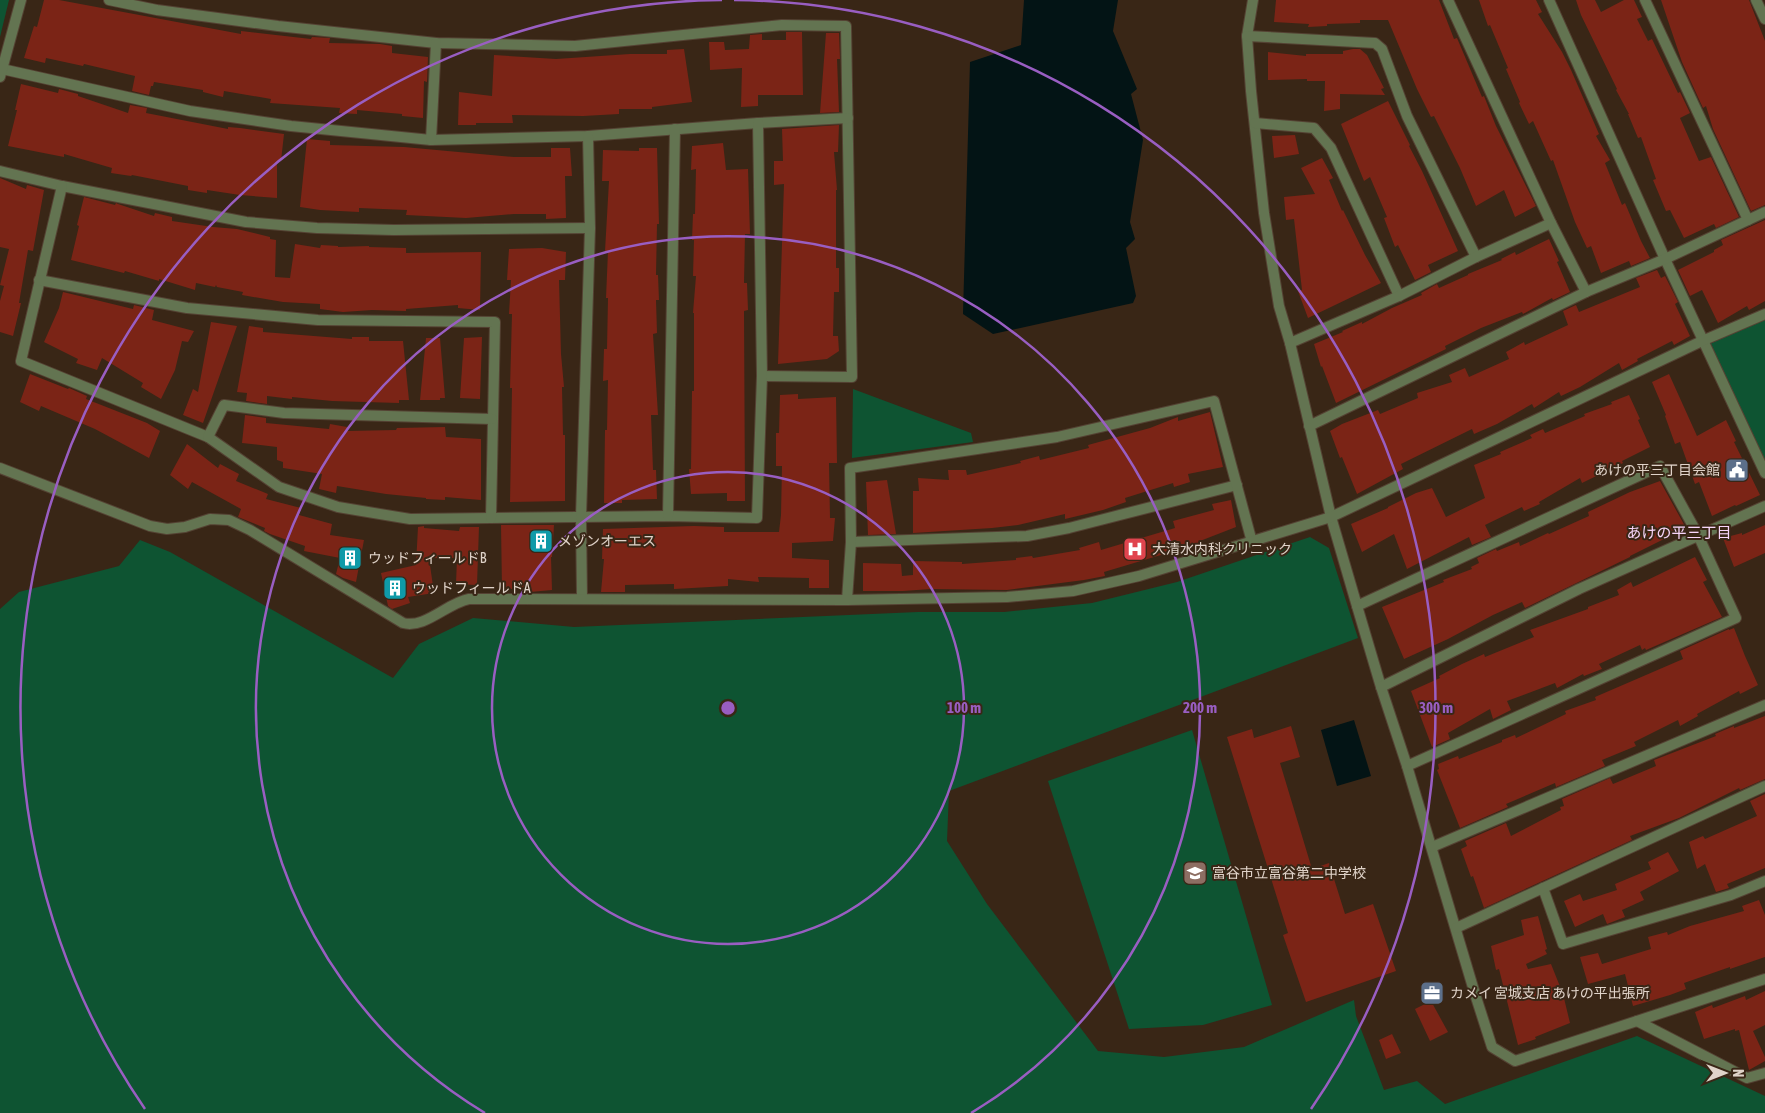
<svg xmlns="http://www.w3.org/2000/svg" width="1765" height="1113" font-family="'Asap Condensed','Noto Sans JP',sans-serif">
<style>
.green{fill:#0e5432}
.water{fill:#031415}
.building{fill:#7b2416}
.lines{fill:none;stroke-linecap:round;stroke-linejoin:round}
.minor-casing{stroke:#544233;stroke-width:12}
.tertiary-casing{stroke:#544233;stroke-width:12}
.minor{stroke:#637451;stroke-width:10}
.tertiary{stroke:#637451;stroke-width:10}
.ring{fill:none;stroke:#995ec2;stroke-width:2.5}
.labels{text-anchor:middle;stroke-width:4;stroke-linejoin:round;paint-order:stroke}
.poi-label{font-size:14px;fill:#e0d3c9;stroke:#392616;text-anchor:start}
.neighbourhood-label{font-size:15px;fill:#f8d6fa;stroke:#392616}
.centre{fill:#995ec2;stroke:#392616;stroke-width:2.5}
.ring-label{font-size:15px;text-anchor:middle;font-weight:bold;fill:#995ec2;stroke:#392616;stroke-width:4;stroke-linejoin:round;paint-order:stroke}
</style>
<rect width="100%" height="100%" fill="#392616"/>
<g class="green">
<path d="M0,0H9L0,37Z"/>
<path d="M1765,314V472L1702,341Z"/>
<path d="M853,389L971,433L973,442L852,458Z"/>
<path d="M1310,537L1329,548L1358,638L949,791L947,841L987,904L1098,1051L1164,1057L1244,1047L1354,1000L1356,1016L1384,1090L1417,1081L1445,1104L1637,1036L1765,1096V1113H0V609L19,592L119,566L140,540L170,552L393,678L419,644L473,618L574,627L918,612H1004L1092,603L1177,582Z"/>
<path d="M1192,730L1272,1005L1203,1025L1129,1029L1048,781Z"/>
</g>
<g class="water">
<path d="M1024,0H1118L1113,31L1137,89L1131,94L1143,140L1130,222L1135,239L1126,248L1136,296L1133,303L993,334L963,314L970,62L1021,45Z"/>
<path d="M1354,720L1371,776L1337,786L1321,730Z"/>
</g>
<g class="building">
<path d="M44,0H59L241,34V31L311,39L312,37L330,38L329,43L380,44L392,46V53L428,57L427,82L424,81L423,118L402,116V114L357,110V114L339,113L340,108L270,103L271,99L224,91L223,97L203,92V90L154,82L153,86H151L149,95L132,91L135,76L84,64L83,66L46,58L45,63L24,58L34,26L37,27Z"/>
<path d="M1276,0H1439L1454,39L1457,38L1482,97L1484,96L1496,126L1536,206L1515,217L1504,190L1476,206L1460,168L1434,116L1431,117L1417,89L1388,20H1360V23L1327,24V26L1308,27L1309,24L1274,22Z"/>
<path d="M1479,0H1536L1542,12L1538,14L1562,52L1571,70L1599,134L1596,136L1610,160L1605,163L1622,205L1625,203L1641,241L1650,258L1631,266L1629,261L1601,273L1591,246L1587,248L1575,222L1553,160L1551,161L1533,121L1529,124L1519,103L1520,102L1506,69L1508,68L1490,25L1488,26Z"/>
<path d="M1576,0H1595L1601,12L1624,0H1634L1642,17L1637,19L1648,41L1652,39L1678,93L1680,92L1690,113L1680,118L1699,161L1711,157L1739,217L1716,228L1714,224L1684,238L1670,210L1666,211L1653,180L1656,179L1641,137L1638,138L1628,114H1629L1616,90L1617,89L1581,15Z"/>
<path d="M1661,0H1749L1765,41V205L1751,211L1713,129L1706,106L1703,108L1682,62Z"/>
<path d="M786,32H802L803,95H758V106L741,107L742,68L710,70L709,42H724L725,50L749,49L750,35L762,34V40H786Z"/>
<path d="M826,33H839L840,59H837L839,112L820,113Z"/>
<path d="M684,49L692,102L652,107V109H619V114L583,116L512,115L513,123H476V125H458L459,92L492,96L494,55L556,59L630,54H667V50Z"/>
<path d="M1353,49H1360L1367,55L1384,88L1381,89L1385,95L1340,94V109L1324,111L1325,81H1307V79L1268,80V52L1306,56V54H1343V51Z"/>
<path d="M21,84L58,93L59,89L78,94V96L128,113L130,105L147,108L146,113L228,129V127L240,128L284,134L281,161H277V198L240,195L207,190V193L188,190V186L132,175L131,176L111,173L112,168L64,154V157L8,146L17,110H15Z"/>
<path d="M1388,101L1410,145L1409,146L1422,171L1458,251L1428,265L1431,272L1415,280L1398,245L1395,247L1384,218L1387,217L1370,177L1364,181L1341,124Z"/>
<path d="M839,125L838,152H834L837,190H836V268H839V292H834L833,336H838L839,351L827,359L778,364L784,184L774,185V161H783L782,129Z"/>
<path d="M1295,135L1299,154L1274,158L1272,136Z"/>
<path d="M307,139L330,141V145L404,147L514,157H551V148H570L572,176H565L566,218L546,219V214H514L466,218L406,215L407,210L359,208V212L320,210L300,207Z"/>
<path d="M723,143L726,170L748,169L750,234H745L744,283H747L748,310L744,311L745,501H727V493L691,494L689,469H691L692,391H694V313H693L696,276H693L694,240H692L693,214H695L696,169L691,170L692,146Z"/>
<path d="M639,148H657L659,224H657L656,275H658L659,300H656L657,333L653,334L658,415H651L653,470H656L657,499L622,500V503H604L605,430H607L608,380L603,381L604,349H607L608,298H606L608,251H605L609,181H602L603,150L639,151Z"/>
<path d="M1322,158L1333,178L1329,180L1342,211L1343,210L1365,255L1381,283L1308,318L1298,291L1302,290L1294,219L1286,220L1284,197L1315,194L1301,168Z"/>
<path d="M0,178L26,189L27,185L44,190L33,251L28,250L19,303H21L13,336L0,332V301L4,286L0,285L9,249L0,247Z"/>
<path d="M84,197L115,205L116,203L118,204L154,216L155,213L172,217V221L213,227L237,229L270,237V239L276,240L275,277L290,278L295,244L320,248L321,245L338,246V247L369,246V247L406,248V253L481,252L480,310L458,308V305L406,309V311L372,310L343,312L320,309V304L283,302L242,295L243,292L217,287L216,285L215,287L196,283L195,290L159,279V281L125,271L124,273L71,260L79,226L77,225Z"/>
<path d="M1765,220V301L1749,310L1747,306L1718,323L1702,290L1690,296L1678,270L1714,252V250L1723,245L1721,240Z"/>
<path d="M1549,239L1559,261L1557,262L1570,292L1553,300L1552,298L1523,314L1522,312L1481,328L1445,346L1446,349L1336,403L1322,366L1321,367L1314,344L1343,332L1342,331L1362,322V324L1392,308L1422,295L1421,293L1437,284L1439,288L1468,275V274L1502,260L1501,259L1515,252L1516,255Z"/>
<path d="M542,248L566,252L565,280H559L561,354L564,387H562L563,435H565V501L510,502L512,388H510L512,314H509L511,280H507L509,249Z"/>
<path d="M1657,270L1661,278L1665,276L1678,302L1675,304L1690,336L1674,345L1672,341L1637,359L1638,361L1622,370L1619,363L1580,387L1561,396L1559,392L1534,408L1532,404L1497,424L1474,434L1472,429L1401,464L1403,469L1357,494L1342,457L1340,458L1330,431L1342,424L1378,410L1380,414L1418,398L1417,393L1452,382L1449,375L1465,368L1469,377L1509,359L1506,352L1524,342L1525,345L1568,325L1563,311L1576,305L1579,312L1640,287L1636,278Z"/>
<path d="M63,292L133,309L134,305L154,310L152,320L194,331L188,342L182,341L175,370L161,399L141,387L143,383L102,358L97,370L76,363L78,359L44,342L59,308Z"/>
<path d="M211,322L237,326L203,423L183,415L193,389L198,392Z"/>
<path d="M249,326L263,328V332L352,339V337H369V341H403L409,400H399V403L332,401L292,397V399L267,396V404L246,401L247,393L237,392Z"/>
<path d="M482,337L480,399L460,398L464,338Z"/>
<path d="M426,338H440L445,398H440V400H420Z"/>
<path d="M30,374L68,389L69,388L87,396L86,399L147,423L160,431L149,458L95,429L41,406L39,411L20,402Z"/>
<path d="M1669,374L1697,436L1726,420L1736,441L1734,442L1760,495L1736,506L1735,505L1712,516L1699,482L1695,484L1680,442L1675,444L1665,416L1666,415L1652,382Z"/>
<path d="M798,394V399L836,397L837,463H829L830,518H835L833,541L792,543V558L829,560V588H809V578L758,577L759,582L728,579V586L674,589V584L625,585V592H601L604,559H602L603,529L694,526L724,527V532H779L781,515L782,466H776V433H779L780,395Z"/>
<path d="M1629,395L1640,419L1638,420L1650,447L1622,461L1623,463L1582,483L1580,478L1539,502L1540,504L1524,511L1522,507L1485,525L1491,537L1472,545L1469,537L1407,569L1394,534L1362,552L1351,524L1388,508V507L1416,493L1432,488L1446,517L1485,498L1474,465L1501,454L1500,452L1532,438L1530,435L1543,429L1545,433L1585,416L1584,414L1612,404L1611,402Z"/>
<path d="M1210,412L1223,467L1188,474L1190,482L1174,487L1173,483L1125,498L1126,502L1103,510L1065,519V514L1018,525L992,528L913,533V491H919L918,478L949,480L948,470H966L967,475L1021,463L1020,461L1039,456L1040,460L1089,448L1088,445L1150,428L1178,417V421Z"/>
<path d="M245,415L266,418V423L329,429L330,424L347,427V431L396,430L397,428L445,427L446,437L481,439V500L445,497V500L426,499V498L386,494L337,486L336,493L319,489L322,474L283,468V462L277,460V447L242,443Z"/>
<path d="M187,444L218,468L220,464L239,474L236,481L268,494L266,499L301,508L299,515L332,524L330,535L364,540L356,582L343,578L336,574L340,558L304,551L305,546L270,534L264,531L265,528L238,517L241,509L192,482L188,489L170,475Z"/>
<path d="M887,480L896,534L868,535L866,482Z"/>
<path d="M1660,481L1686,528L1630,556V557L1525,608L1522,602L1493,615L1448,639L1404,659L1382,607L1444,582L1443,580L1472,569L1471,567L1479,563L1477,558L1496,549L1497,551L1519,542L1520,546L1548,533L1549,534L1589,516L1588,512L1630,492Z"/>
<path d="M1231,500L1236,527L1200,541L1201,543L1104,572L1105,576L1084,580L1007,590L931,589L903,591H863V563L901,564L902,576L913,575V561L962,562V564L1016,560V558L1032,556L1033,558L1080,550L1079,548L1099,542L1101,550L1175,528L1173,521L1214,510L1212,504Z"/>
<path d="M501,525H554L552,557H551L552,590L530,592V589H502Z"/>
<path d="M1765,525V553L1734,567L1723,538L1742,533V535Z"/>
<path d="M424,526V528L459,531L460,527H479L477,585L456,584L457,558H429L434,593L408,597L410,603L392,609L388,606L381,573L416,565L418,527Z"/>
<path d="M1695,557L1707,580L1703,582L1722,617L1646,650L1645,648L1642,650L1640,645L1599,664L1602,669L1584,676L1583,674L1557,688L1555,683L1507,701L1511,710L1493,719L1490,709L1448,733L1450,739L1432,747L1411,691L1440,678L1439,676L1462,664L1484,654L1485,657L1534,637L1530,630L1588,609V607L1619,595L1617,590L1631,582L1633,587Z"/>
<path d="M1734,628L1745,656L1758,685L1740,694L1739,691L1697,714L1698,716L1680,726L1678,720L1634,742L1636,746L1602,760L1605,766L1556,787L1555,783L1506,804L1508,807L1460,828L1437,770L1439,769L1438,764L1458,756L1459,759L1502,742V740L1515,735L1516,738L1566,714L1565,711L1596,700L1595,697L1683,659L1680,651L1729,629V630Z"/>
<path d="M1765,716V779L1740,790L1739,788L1679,818L1630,836L1632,840L1484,908L1473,876L1471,877L1461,849L1467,846L1465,841L1506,823L1511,836L1561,810L1560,807L1564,806L1562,799L1610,778L1613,784L1656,766L1654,760L1716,736L1715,734L1734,726V728Z"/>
<path d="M1291,726L1300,757L1280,763L1312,869L1329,863L1345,914L1373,904L1396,971L1306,1002L1283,935L1288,933L1227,737L1252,729L1254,738Z"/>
<path d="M1765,794V868L1727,884L1729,888L1716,892L1705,864L1697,869L1689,842L1703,836L1705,839L1757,816L1750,801Z"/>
<path d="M1668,852L1679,871L1640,892L1644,900L1622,910L1625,917L1607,924L1603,914L1575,927L1564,901L1580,894L1583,901L1617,890L1615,884L1651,869L1648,862Z"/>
<path d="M1759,900L1765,915V957L1730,969V967L1684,983L1686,989L1670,995L1633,1006L1625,974L1588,984L1580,957L1598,953L1602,964L1651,949L1648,937L1667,932L1668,935L1690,926L1744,911L1742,906Z"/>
<path d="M1538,916L1547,949L1545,950L1547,954L1526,964L1528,969L1551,964L1563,994L1570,1023L1535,1037L1536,1039L1518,1045L1499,969L1496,970L1491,946L1524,935L1521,920Z"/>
<path d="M1765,991V1025L1753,1031L1765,1057V1061L1749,1070L1739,1030L1735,1031V1029L1704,1039L1695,1012L1712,1005L1713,1008L1745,996L1746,1000Z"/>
<path d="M1431,1001L1448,1032L1430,1041L1415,1009Z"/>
<path d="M1392,1034L1401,1053L1386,1059L1379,1040Z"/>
</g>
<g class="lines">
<g class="minor-casing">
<g id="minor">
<path d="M109,0L157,10L278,26L436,43L575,46L782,25L846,26L852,377L762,376"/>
<path d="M1253,0L1247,36L1251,91L1264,213L1279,306L1290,343L1331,517L1357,606L1381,687L1407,766L1475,994L1492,1047L1515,1061L1765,979"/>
<path d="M1448,0L1551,223"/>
<path d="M1549,0L1665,259L1765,473"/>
<path d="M1645,0L1748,220"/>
<path d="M1756,0L1765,19"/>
<path d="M1247,36L1375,43L1382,49L1407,116L1476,257"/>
<path d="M2,69L190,111L291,126L431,140L588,136L758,123L848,118"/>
<path d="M0,77L21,0"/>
<path d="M1255,123L1314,128L1331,148L1399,296"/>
<path d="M431,140L436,43"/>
<path d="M0,171L62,186L246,222L317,228L394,230L590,228"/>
<path d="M62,186L21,361L208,437L279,487L338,507L410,519L668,516L757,518L762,376L758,123"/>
<path d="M39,280L187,308L318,320L495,322L491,518"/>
<path d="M1290,343L1399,296L1476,257L1551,223L1586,292"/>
<path d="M1309,426L1586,292L1665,259L1765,212"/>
<path d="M208,437L224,405L284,413L492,419"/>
<path d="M668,516L675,129"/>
<path d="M851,542L1027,536L1069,528L1237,485"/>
<path d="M582,599L581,517L590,228L588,136"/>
<path d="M847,600L851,542L850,468L1057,437L1214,401L1252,542"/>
<path d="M1357,606L1660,466L1698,535L1736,618L1407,766"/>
<path d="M1381,687L1579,589L1765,506"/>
<path d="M1432,847L1765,705"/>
<path d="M1543,888L1563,944L1731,895L1765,881"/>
<path d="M1456,928L1765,786"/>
<path d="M1637,1021L1747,1078L1765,1073"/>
</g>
</g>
<g class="tertiary-casing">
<path id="tertiary" d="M0,468L150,526L167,529L185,527L210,519L229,520L250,530L403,623C425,629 447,603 469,599L847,600L1007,597L1073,591L1139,576L1331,517L1702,341L1765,314"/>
</g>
<use href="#minor" class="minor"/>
<use href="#tertiary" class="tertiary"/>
</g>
<g class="ring">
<circle cx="728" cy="708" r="236"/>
<path d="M485 1113A472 472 0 1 1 971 1113"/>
<path d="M145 1109A708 708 0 0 1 722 0M734 0A708 708 0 0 1 1311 1109"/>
</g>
<defs>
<g id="civic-square" transform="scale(1.25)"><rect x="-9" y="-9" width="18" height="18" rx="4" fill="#5c6f8a" stroke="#392616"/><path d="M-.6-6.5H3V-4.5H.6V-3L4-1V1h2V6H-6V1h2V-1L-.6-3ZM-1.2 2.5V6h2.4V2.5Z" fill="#fff"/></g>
<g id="building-square" transform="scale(1.25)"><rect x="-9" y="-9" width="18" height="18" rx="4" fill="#0f9aa8" stroke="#392616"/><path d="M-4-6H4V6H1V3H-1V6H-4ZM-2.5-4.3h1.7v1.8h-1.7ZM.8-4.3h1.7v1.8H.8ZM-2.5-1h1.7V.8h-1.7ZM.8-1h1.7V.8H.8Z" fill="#fff"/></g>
<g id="hospital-square" transform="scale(1.25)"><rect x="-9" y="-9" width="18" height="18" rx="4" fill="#e0444e" stroke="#392616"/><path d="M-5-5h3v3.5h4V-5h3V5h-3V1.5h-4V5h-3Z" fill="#fff"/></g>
<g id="school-square" transform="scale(1.25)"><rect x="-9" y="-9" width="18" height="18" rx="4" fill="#8d6e63" stroke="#392616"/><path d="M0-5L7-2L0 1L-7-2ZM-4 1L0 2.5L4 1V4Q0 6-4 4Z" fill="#fff"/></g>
<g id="office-square" transform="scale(1.25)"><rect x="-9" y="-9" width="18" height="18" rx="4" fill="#5c6f8a" stroke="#392616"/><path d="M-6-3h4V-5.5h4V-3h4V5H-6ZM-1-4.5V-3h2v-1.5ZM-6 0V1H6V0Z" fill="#fff"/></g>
</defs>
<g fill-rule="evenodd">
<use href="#civic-square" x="1737" y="470"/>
<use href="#building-square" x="541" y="541"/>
<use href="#hospital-square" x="1135" y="549"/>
<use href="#building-square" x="350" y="558"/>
<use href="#building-square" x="395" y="588"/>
<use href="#school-square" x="1195" y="873"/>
<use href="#office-square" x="1432" y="993"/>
</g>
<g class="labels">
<g class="poi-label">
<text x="1720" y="475" text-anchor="end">あけの平三丁目会館</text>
<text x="558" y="546">メゾンオーエス</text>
<text x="1152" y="554">大清水内科クリニック</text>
<text x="368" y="563">ウッドフィールドB</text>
<text x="412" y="593">ウッドフィールドA</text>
<text x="1212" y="878">富谷市立富谷第二中学校</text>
<text x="1450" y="998">カメイ 宮城支店 あけの平出張所</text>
</g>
<g class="neighbourhood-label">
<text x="1679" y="538">あけの平三丁目</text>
</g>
</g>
<circle cx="728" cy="708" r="8" class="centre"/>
<g class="ring-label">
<text x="964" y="713">100 m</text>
<text x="1200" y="713">200 m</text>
<text x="1436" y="713">300 m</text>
</g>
<g transform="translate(1725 1073) rotate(90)" stroke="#392616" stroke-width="4" paint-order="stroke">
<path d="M0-4L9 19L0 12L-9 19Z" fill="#e0d3c9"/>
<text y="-8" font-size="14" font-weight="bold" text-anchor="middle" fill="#e0d3c9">N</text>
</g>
</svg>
